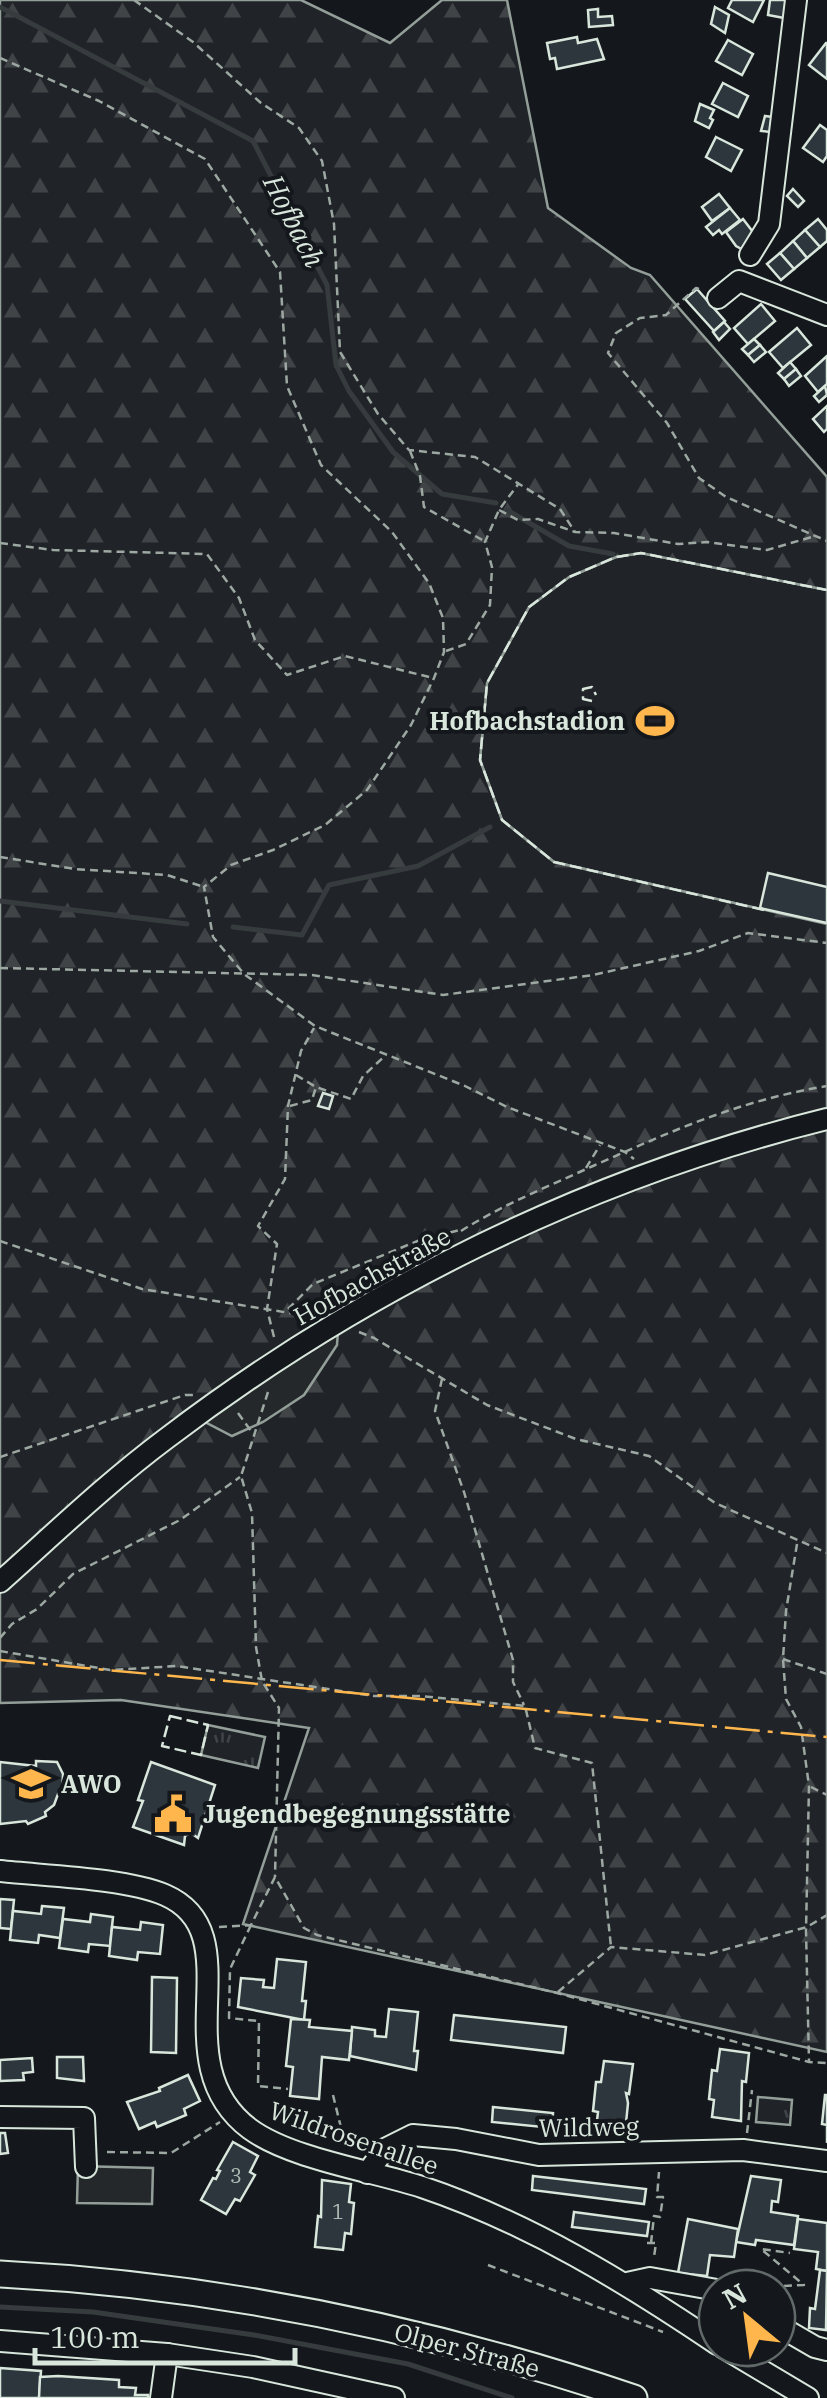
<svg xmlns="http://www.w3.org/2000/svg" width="827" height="2398" font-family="'IBM Plex Serif',serif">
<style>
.green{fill:#202428;stroke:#939e99;stroke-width:2.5}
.forest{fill:url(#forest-firs);stroke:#939e99;stroke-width:2.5}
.park{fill:url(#park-tufts);stroke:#939e99;stroke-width:2.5}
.parking{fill:#24282b;stroke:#939e99;stroke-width:2.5}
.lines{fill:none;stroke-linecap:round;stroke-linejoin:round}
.stream{stroke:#363b3e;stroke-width:5}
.building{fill:#2c363c;stroke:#d8e6dc;stroke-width:2.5}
.minor-casing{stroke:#d8e6dc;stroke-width:24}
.major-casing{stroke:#d8e6dc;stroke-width:29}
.path{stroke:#9da8a2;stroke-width:2.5;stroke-dasharray:8 5;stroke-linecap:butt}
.minor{stroke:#14181c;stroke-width:20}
.major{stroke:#14181c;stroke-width:25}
.fence{stroke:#d8e6dc;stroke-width:2.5;stroke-dasharray:12 5;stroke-linecap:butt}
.power{stroke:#ffb74d;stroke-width:2.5;stroke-dasharray:35 8 5 8;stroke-linecap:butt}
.labels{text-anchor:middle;stroke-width:8;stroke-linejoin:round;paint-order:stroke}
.number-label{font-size:20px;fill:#adbab4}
.poi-label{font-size:25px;font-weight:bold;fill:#d8e6dc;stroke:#14181c;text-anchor:start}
.street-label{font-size:25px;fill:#d8e6dc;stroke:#14181c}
.water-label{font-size:28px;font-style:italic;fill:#d8e6dc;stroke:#14181c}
</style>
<defs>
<pattern id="forest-firs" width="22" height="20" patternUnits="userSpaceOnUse" patternTransform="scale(2.5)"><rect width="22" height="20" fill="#202428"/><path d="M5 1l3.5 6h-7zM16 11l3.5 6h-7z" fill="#404447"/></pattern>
<pattern id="park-tufts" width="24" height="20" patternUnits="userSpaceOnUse" patternTransform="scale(2.5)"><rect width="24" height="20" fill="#202428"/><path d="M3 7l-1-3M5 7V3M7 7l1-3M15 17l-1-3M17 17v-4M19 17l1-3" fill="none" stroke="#404447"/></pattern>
</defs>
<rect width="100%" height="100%" fill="#14181c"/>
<path class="green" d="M641,553L827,590V924L554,862L502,820L480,760L487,683L529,607L569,577L616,557Z"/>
<path class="forest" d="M0,0H301L390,43L442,0H507L548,208L631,268L650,275L827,477V590L641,553L616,557L569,577L529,607L487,683L480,760L502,820L554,862L827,924V2052L243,1924L309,1728L121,1700L0,1703Z"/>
<g class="park">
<path d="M208,1725L265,1737L258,1768L201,1755Z"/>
<path d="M758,2097L792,2100L790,2125L756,2122Z"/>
</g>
<g class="parking">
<path d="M338,1331L337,1345L304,1395L263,1422L232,1436L205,1422L251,1387Z"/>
<path d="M78,2166L153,2168L152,2204L77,2203Z"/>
</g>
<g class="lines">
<g class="stream">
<path d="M0,7L253,141L327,285L336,365L349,391L393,452L442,494L496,503"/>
<path d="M507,510L569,546L613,554"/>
<path d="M0,901L187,924"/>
<path d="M233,927L302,935L329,885L418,866L490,827"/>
<path d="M0,2307L93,2312L254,2335L408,2364L512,2398"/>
</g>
</g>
<g class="building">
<path d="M732,0H764L753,22L728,8Z"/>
<path d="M770,0H786L784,18L768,15Z"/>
<path d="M715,7L729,15L725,33L711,24Z"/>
<path d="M598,9V17L612,16L613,25L589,27L588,10Z"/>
<path d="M577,37L578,43L597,39L604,59L557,69L555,58L550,59L547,43Z"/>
<path d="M728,40L753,54L742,75L716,61Z"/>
<path d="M826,43H827V79L809,65Z"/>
<path d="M723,83L748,96L738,117L712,104Z"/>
<path d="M700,104L714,110L710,118L713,120L709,128L695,121Z"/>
<path d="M765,116L773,117L770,132L761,131Z"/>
<path d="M820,125L827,130V156L823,162L803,148Z"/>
<path d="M716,137L742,150L731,171L706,157Z"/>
<path d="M793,189L804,201L798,207L787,196Z"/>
<path d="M719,194L730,208L712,221L702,207Z"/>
<path d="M730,208L740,220L722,234L719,230L713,235L706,227Z"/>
<path d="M743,219L753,232L747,252L736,246L726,232Z"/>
<path d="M818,219L827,230V241L820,247L805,230Z"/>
<path d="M805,230L820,247L807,258L793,241Z"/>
<path d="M793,241L807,258L794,269L780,253Z"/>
<path d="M780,253L794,269L781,280L767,264Z"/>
<path d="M697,289L725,321L714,331L685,299Z"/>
<path d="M761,304L775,321L748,344L734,328Z"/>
<path d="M724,322L730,329L719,340L713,332Z"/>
<path d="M797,328L811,345L783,368L769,352Z"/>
<path d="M754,339L760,345L748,355L742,349Z"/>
<path d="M760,345L766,352L754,362L748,355Z"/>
<path d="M827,356V384L818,392L805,376Z"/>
<path d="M790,362L796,369L784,379L778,373Z"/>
<path d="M796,369L801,376L789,386L784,379Z"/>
<path d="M825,386L827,395L819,402L814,396Z"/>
<path d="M827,406V429L824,432L813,419Z"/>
<path d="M768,873L827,887V923L760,908Z"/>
<path d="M323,1093L333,1096L329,1109L318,1106Z"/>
<path d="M36,1761L57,1762L63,1774L62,1794H58L54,1805L45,1812L46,1816L28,1824L26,1821L0,1824V1762L36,1766Z"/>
<path d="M151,1762L215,1785L198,1838L191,1833L185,1836L184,1845L133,1827L143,1801L138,1800Z"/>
<path d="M0,1899L14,1900L11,1929L0,1928Z"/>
<path d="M42,1906L64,1908L60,1938L39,1935L38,1943L10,1940L13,1911L41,1914Z"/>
<path d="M91,1914L113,1917L110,1946L89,1944L88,1952L59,1948L63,1919L90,1922Z"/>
<path d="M141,1922L163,1925L160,1954L138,1952L137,1960L109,1956L112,1927L140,1930Z"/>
<path d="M277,1959L306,1962L302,2001H306L304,2020L238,2007L241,1978L264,1980L263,1987L274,1988Z"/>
<path d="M152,1977L177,1978L176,2053L151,2052Z"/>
<path d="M389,2009L418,2012L414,2051H418L416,2070L350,2056L352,2027L375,2030V2036L386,2037Z"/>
<path d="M454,2015L566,2027L563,2053L451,2040Z"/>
<path d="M291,2019L310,2020L309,2027L352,2031L349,2060L322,2057L319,2099L290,2096L293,2067L286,2066Z"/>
<path d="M720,2049L749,2053L746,2082L742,2081L741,2121L712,2117L714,2100L709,2099L712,2070L717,2071Z"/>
<path d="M57,2057H83L84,2081L57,2078Z"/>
<path d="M32,2058L33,2072L23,2073L24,2080L0,2081V2060Z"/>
<path d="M604,2061L633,2064L629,2094L626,2093L628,2103L625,2133L596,2129L598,2112L593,2111L596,2082H601Z"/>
<path d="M188,2075L200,2101L184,2109L186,2115L157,2127L155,2122L139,2129L127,2102L160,2091L159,2088Z"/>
<path d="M825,2095H827V2143V2125L822,2124Z"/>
<path d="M493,2107L553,2113L552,2128L492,2122Z"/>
<path d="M0,2133H5L8,2153L0,2154Z"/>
<path d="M233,2142L258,2156L250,2172L255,2175L240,2201L235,2199L226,2214L201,2200L213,2178L216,2179L220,2171L217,2170Z"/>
<path d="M533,2176L646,2189L644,2204L532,2190Z"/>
<path d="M751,2176L781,2180L778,2202L772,2201L771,2212L798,2216L794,2245L756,2240L755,2245L736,2242Z"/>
<path d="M322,2180L351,2184L349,2202L354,2203L351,2234L345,2233L343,2250L315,2247L318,2216L321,2217Z"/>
<path d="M574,2212L649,2222L647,2236L572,2227Z"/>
<path d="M688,2219L738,2229L734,2257L710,2255L707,2276L678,2273Z"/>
<path d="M798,2219L827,2223V2271L816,2269L818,2252L794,2249Z"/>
<path d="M820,2270L827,2271L826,2330L809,2328L810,2308L815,2309Z"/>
<path d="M0,2368L41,2371L39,2398H0Z"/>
<path d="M58,2376L119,2380V2387L136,2388L135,2395H148V2398H39L40,2377Z"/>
</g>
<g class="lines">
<g class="minor-casing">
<g id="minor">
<path d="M750,255L769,224L796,0"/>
<path d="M718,298L739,281L827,315"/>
<path d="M0,1582C55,1533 108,1482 167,1438C363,1289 588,1178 827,1119"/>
<path d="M0,1871C45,1876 125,1878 165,1895C255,1934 159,2061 250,2129C291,2159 373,2171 422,2187C529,2223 625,2282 717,2344"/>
<path d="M0,2117L84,2118L86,2167"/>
<path d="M367,2173L385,2149L413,2135L456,2139L539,2155L743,2150L827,2161"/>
<path d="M627,2283L650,2278L717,2290"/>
<path d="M777,2325L815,2347L827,2350"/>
<path d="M0,2341L167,2354L253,2367L394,2398"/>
<path d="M724,2348L808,2398"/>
<path d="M161,2398L167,2354"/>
</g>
</g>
<g class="major-casing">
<path id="major" d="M0,2274C215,2285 430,2329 634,2398"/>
</g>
<g class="path">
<path d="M134,0L193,42L261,103L299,128L322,161L334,224L340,352L378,414L409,450L475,457L560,509L575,532"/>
<path d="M0,58L99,101L205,159L280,272L287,386L321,465L392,532L429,583L443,618L444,652L434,678L411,725L367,790L325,825L273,850L231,865L204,887L213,937L244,974L315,1026L465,1086L507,1107L625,1152L634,1159"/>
<path d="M699,289L696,288L666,315L640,318L616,333L608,353L667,423L699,478L726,497L827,541"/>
<path d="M410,451L420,476L424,507L484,541"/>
<path d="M499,510L518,520L538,519L575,532L614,533L678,544L707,542L767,550L815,536"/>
<path d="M0,543L53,550L207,554L239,598L255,640L287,675L345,656L433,678"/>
<path d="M446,651L466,644L490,605L492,567L485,542L499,510L519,483"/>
<path d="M0,857L75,869L167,875L204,887"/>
<path d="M0,968L312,975L443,995L593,975L699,951L748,933L827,943"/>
<path d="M296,1075L316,1087L351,1099L363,1076L386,1055"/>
<path d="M290,1106L312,1100L316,1087"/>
<path d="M586,1168L600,1145"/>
<path d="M461,1231C502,1205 549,1186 593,1166C674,1130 738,1101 827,1086"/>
<path d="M0,1241L142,1289L308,1316"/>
<path d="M288,1309L313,1284L420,1240L460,1230"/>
<path d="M359,1332L374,1338L487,1405L576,1439L649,1456L715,1503L827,1553"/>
<path d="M274,1337L267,1309L277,1244L258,1226L285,1179L288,1106L301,1051L314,1028"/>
<path d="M442,1379L435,1411L464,1492L513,1660V1682L524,1705"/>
<path d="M268,1392L241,1476L252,1513L256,1647L262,1681L279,1708L275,1877"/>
<path d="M238,1413L251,1431"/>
<path d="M0,1457L185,1395H193"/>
<path d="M797,1544L786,1611L783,1659L786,1699L801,1727L809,1786L806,1931L809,2061"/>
<path d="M0,1638L12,1624L37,1609L73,1574L180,1520L240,1477"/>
<path d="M0,1651L110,1670L177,1666L374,1696H420L525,1706L535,1748L592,1763L611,1947"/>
<path d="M783,1659L827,1674"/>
<path d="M811,1787L827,1795"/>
<path d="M251,1925L230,1969L229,2018L259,2021L258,2086L288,2089"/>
<path d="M219,1927L251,1925L275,1877L304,1928L317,1935L557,1993L809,2062L827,2063"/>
<path d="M558,1992L611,1947L705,1955L807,1927L827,1915"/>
<path d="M333,2095L345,2144"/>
<path d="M747,2133L752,2090"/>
<path d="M107,2152L171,2153L220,2122"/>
<path d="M647,2243H656L654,2257"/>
<path d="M651,2243L654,2216L660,2217L663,2197H657L659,2172"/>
<path d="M488,2265L663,2332"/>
<path d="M745,2288L804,2285L761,2249L790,2253"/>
</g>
<use href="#minor" class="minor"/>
<use href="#major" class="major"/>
<g class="fence">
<path d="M592,701L583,699V689L592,687L596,695"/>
<path d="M764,910L554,862L502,820L480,760L487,683L529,607L569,577L616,557L641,553L827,590"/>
<path d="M170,1716L208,1725L201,1755L162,1746Z"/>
</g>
<path class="power" d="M0,1660L827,1737"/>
</g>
<defs>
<g id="stadium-bare" transform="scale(3)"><path d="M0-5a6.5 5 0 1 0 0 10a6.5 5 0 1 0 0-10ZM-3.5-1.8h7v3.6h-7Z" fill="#ffb74d" stroke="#14181c" stroke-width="2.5" paint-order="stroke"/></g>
<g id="school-bare" transform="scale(3)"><path d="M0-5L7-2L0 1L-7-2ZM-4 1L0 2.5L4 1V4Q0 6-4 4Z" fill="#ffb74d" stroke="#14181c" stroke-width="2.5" paint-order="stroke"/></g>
<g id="civic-bare" transform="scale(3)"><path d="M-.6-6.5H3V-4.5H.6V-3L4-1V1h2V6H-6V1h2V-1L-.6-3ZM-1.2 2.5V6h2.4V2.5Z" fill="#ffb74d" stroke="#14181c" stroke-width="2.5" paint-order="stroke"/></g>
</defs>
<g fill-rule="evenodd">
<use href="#stadium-bare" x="655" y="721"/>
<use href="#school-bare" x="31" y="1784"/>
<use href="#civic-bare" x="173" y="1814"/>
</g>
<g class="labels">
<g class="number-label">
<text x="236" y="2183">3</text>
<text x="338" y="2219">1</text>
</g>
<g class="poi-label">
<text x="625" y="730" text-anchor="end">Hofbachstadion</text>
<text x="61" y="1793">AWO</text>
<text x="203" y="1823">Jugendbegegnungsstätte</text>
</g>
<g class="street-label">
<text transform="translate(372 1276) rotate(-29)" y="9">Hofbachstraße</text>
<text transform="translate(589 2127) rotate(-1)" y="9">Wildweg</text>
<text transform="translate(354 2138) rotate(19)" y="9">Wildrosenallee</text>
<text transform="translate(467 2350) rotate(15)" y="9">Olper Straße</text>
</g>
<g class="water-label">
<text transform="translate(294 221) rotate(63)" y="10">Hofbach</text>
</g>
</g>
<g transform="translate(747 2318) rotate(331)"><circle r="48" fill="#14181c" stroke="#626a69" stroke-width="2.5"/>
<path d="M0-8L18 38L0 25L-18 38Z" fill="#ffb74d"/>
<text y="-15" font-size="28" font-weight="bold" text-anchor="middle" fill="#d8e6dc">N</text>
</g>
<path d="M35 2348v15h260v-15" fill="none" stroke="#d8e6dc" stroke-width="5"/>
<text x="50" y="2348" font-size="30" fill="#d8e6dc" stroke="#14181c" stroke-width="8" paint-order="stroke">100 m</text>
</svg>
